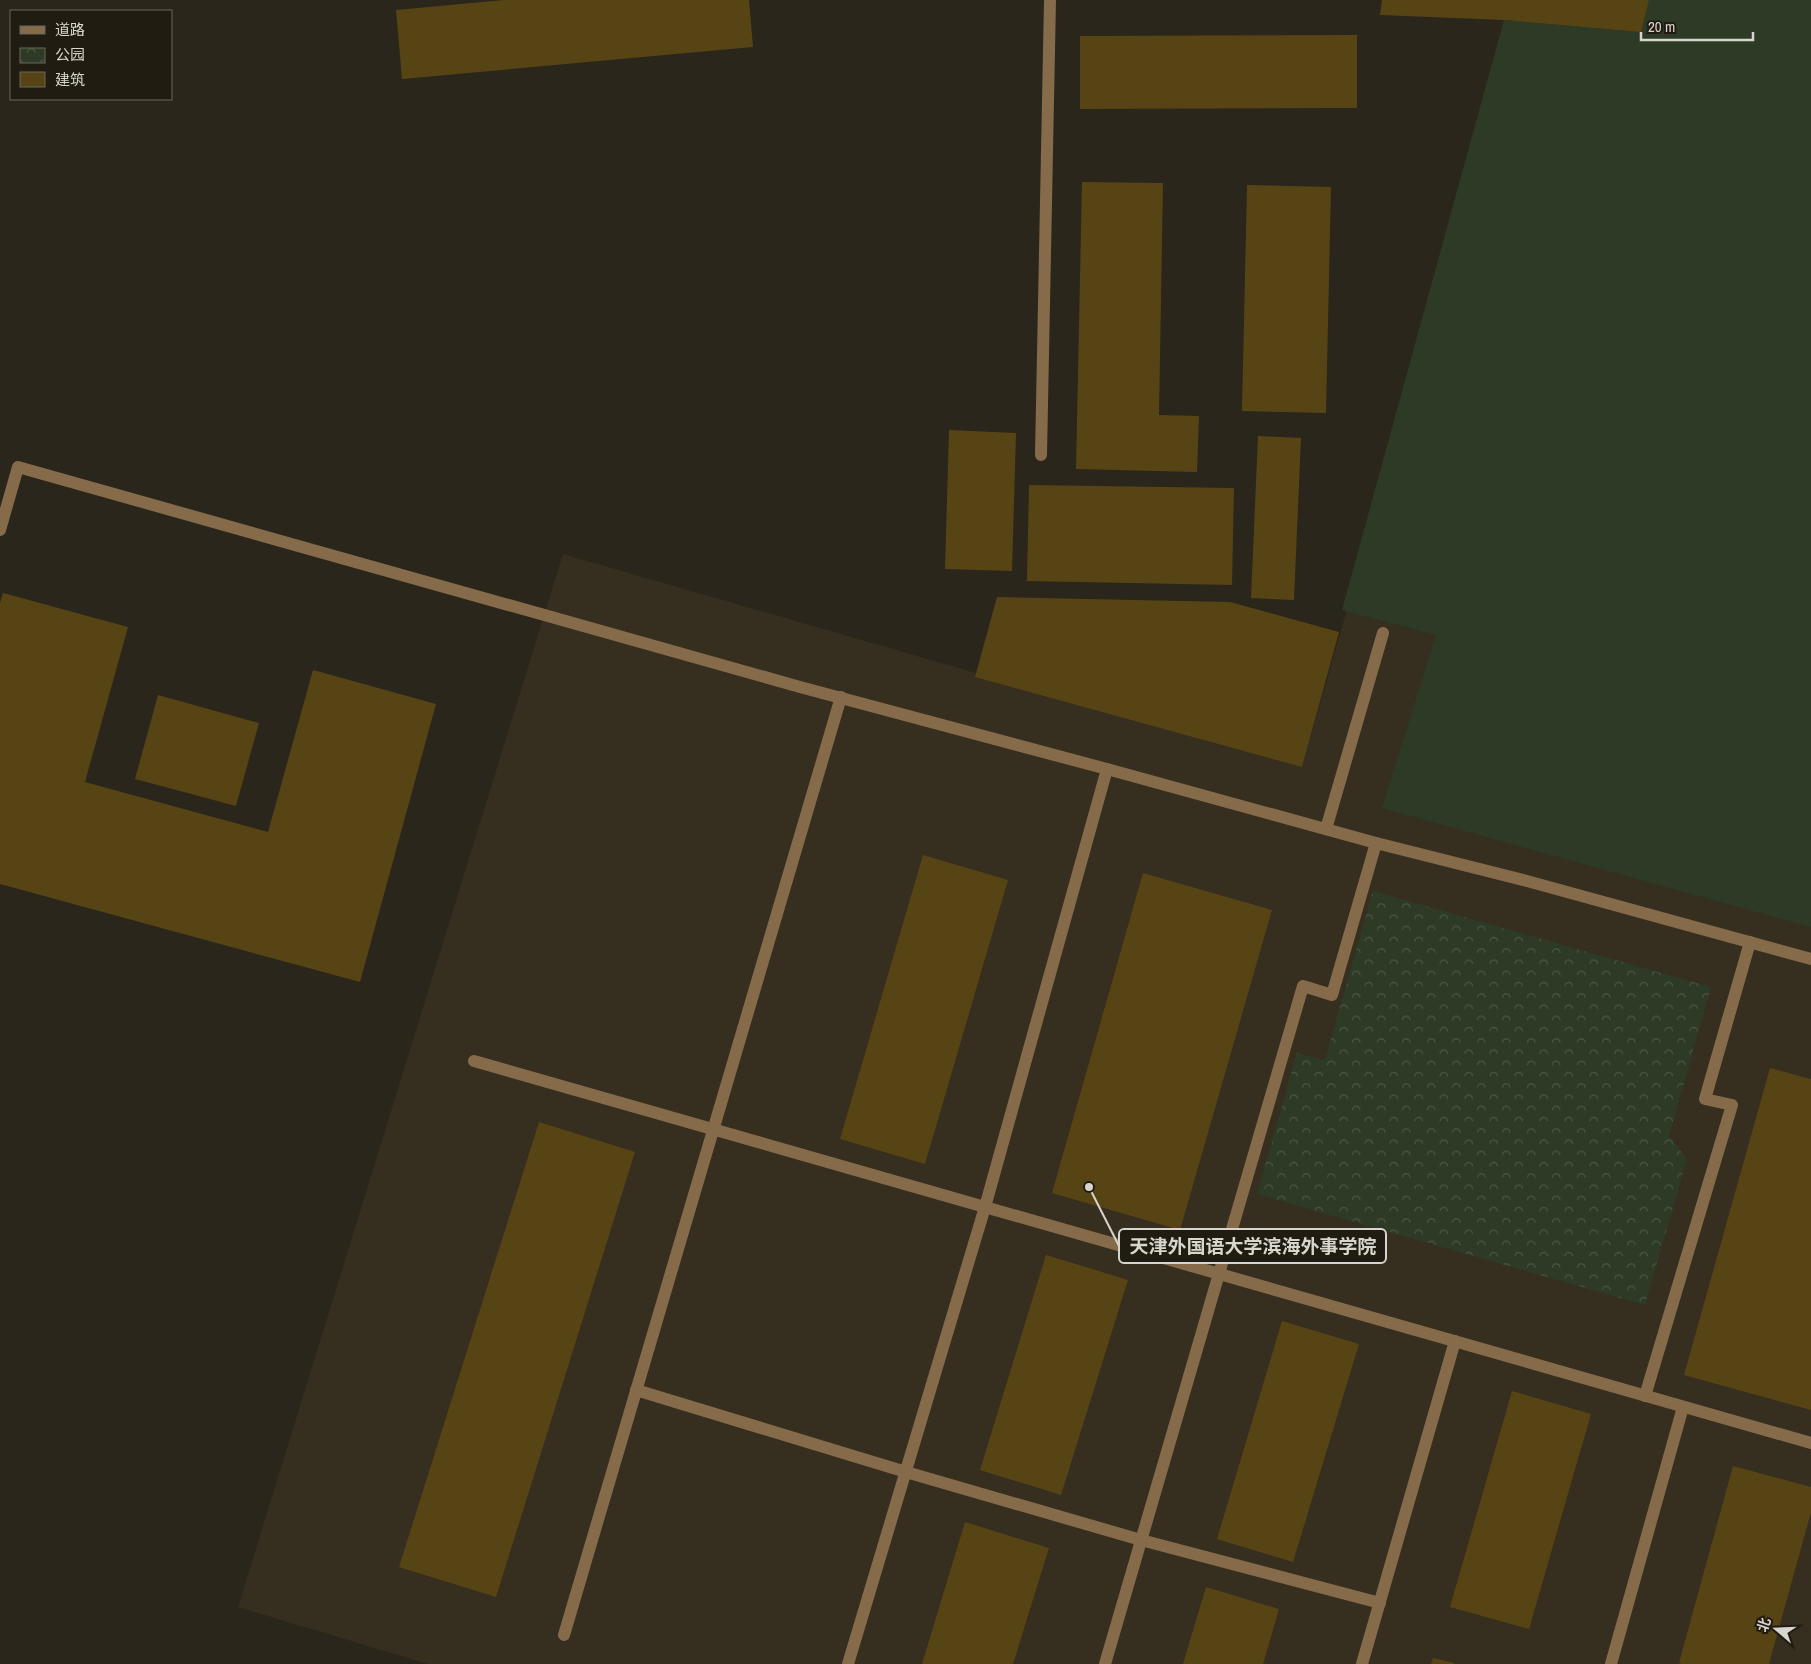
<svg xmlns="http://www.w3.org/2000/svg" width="1811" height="1664" font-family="'Archivo Narrow','Noto Sans SC',sans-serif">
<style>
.built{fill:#362f1f}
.park{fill:url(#park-crowns)}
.garden{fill:#2d3b26}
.building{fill:#574415}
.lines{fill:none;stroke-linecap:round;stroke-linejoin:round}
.minor{stroke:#856b4a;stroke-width:12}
.leader{fill:none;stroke:#d8d5ce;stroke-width:2}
.callout-dot{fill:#d8d5ce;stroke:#211c12;stroke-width:2}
.callout{fill:#211c12;stroke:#d8d5ce;stroke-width:2}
.callout-label{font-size:19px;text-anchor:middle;font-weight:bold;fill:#d8d5ce}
</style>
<defs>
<pattern id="park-crowns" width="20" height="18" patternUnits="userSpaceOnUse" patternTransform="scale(1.25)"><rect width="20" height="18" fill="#2d3b26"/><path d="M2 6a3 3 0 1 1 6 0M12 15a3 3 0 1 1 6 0" fill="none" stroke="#4b5644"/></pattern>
</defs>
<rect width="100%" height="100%" fill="#2b261b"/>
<path class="built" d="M1521,0H1811V1664H428L238,1607L563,554L1302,767Z"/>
<path class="park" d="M1373,891L1711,987L1669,1136L1687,1159L1645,1305L1257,1194L1297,1053L1325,1060Z"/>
<path class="garden" d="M1649,0H1811V927L1382,808L1436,635L1342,610L1504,20L1641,32Z"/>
<g class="building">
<path d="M504,0H749L753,47L402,79L396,10Z"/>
<path d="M1382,0H1649L1641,32L1504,20L1380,15Z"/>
<path d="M1357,35V108L1080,109V36Z"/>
<path d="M1082,182L1163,183L1159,415L1199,416L1197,472L1076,469Z"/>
<path d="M1247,185L1331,187L1326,413L1242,411Z"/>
<path d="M949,430L1016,433L1012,571L945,569Z"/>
<path d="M1258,436L1301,438L1294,600L1251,598Z"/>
<path d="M1029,485L1234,488L1232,585L1027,581Z"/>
<path d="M3,593L128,627L85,782L268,832L313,670L436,704L360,982L0,884V603Z"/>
<path d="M997,597L1230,602L1339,632L1302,767L975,677Z"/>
<path d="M158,695L259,723L236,806L135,779Z"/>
<path d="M923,855L1008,880L925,1164L840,1139Z"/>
<path d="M1143,873L1272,910L1180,1230L1052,1193Z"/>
<path d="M1770,1068L1811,1079V1410L1684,1375Z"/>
<path d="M539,1122L635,1152L496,1597L399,1567Z"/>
<path d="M1046,1255L1128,1280L1061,1495L980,1470Z"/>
<path d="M1282,1321L1359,1344L1293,1562L1217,1539Z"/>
<path d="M1512,1391L1591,1414L1529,1629L1450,1607Z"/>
<path d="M1733,1466L1811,1487V1512L1769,1664H1682L1679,1663Z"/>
<path d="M965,1522L1049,1548L1013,1664H922Z"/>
<path d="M1206,1587L1279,1609L1263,1664H1183Z"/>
<path d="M1433,1658L1454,1663V1664H1431Z"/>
</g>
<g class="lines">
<g class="minor">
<path d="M1041,455L1050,0"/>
<path d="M0,530L18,467L800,687L1107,769L1376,843L1527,881L1811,959"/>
<path d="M1326,829L1383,633"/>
<path d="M474,1061L1811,1443"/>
<path d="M636,1390L906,1472L1141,1540L1380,1603"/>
<path d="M1645,1396L1732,1105L1705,1099L1750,942"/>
<path d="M564,1635L841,697"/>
<path d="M848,1664L985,1207L1107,769"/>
<path d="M1105,1664L1303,986L1332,995L1376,843"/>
<path d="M1362,1664L1455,1341"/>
<path d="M1611,1664L1683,1407"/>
</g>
</g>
<path class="leader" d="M1089 1187L1119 1246"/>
<circle class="callout-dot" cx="1089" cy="1187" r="5"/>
<rect class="callout" x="1119" y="1229" width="267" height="34" rx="5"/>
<g class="callout-label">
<text x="1253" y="1253">天津外国语大学滨海外事学院</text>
</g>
<rect x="10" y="10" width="162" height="90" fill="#211c12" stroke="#6a665d"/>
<rect x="20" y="26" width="25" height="8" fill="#856b4a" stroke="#6a665d"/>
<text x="55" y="35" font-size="15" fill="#d8d5ce">道路</text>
<rect x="20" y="48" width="25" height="15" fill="url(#park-crowns)" stroke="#6a665d"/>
<text x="55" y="60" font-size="15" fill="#d8d5ce">公园</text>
<rect x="20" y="72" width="25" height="15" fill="#574415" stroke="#6a665d"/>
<text x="55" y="85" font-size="15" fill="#d8d5ce">建筑</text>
<g transform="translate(1776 1629) rotate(289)" stroke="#211c12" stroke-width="4" paint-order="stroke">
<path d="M0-4L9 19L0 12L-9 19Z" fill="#d8d5ce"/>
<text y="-8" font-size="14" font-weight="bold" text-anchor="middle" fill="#d8d5ce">北</text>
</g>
<path d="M1641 32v8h112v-8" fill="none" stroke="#d8d5ce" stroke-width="2.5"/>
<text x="1648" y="32" font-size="15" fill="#d8d5ce" stroke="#211c12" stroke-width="4" paint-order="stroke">20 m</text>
</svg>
